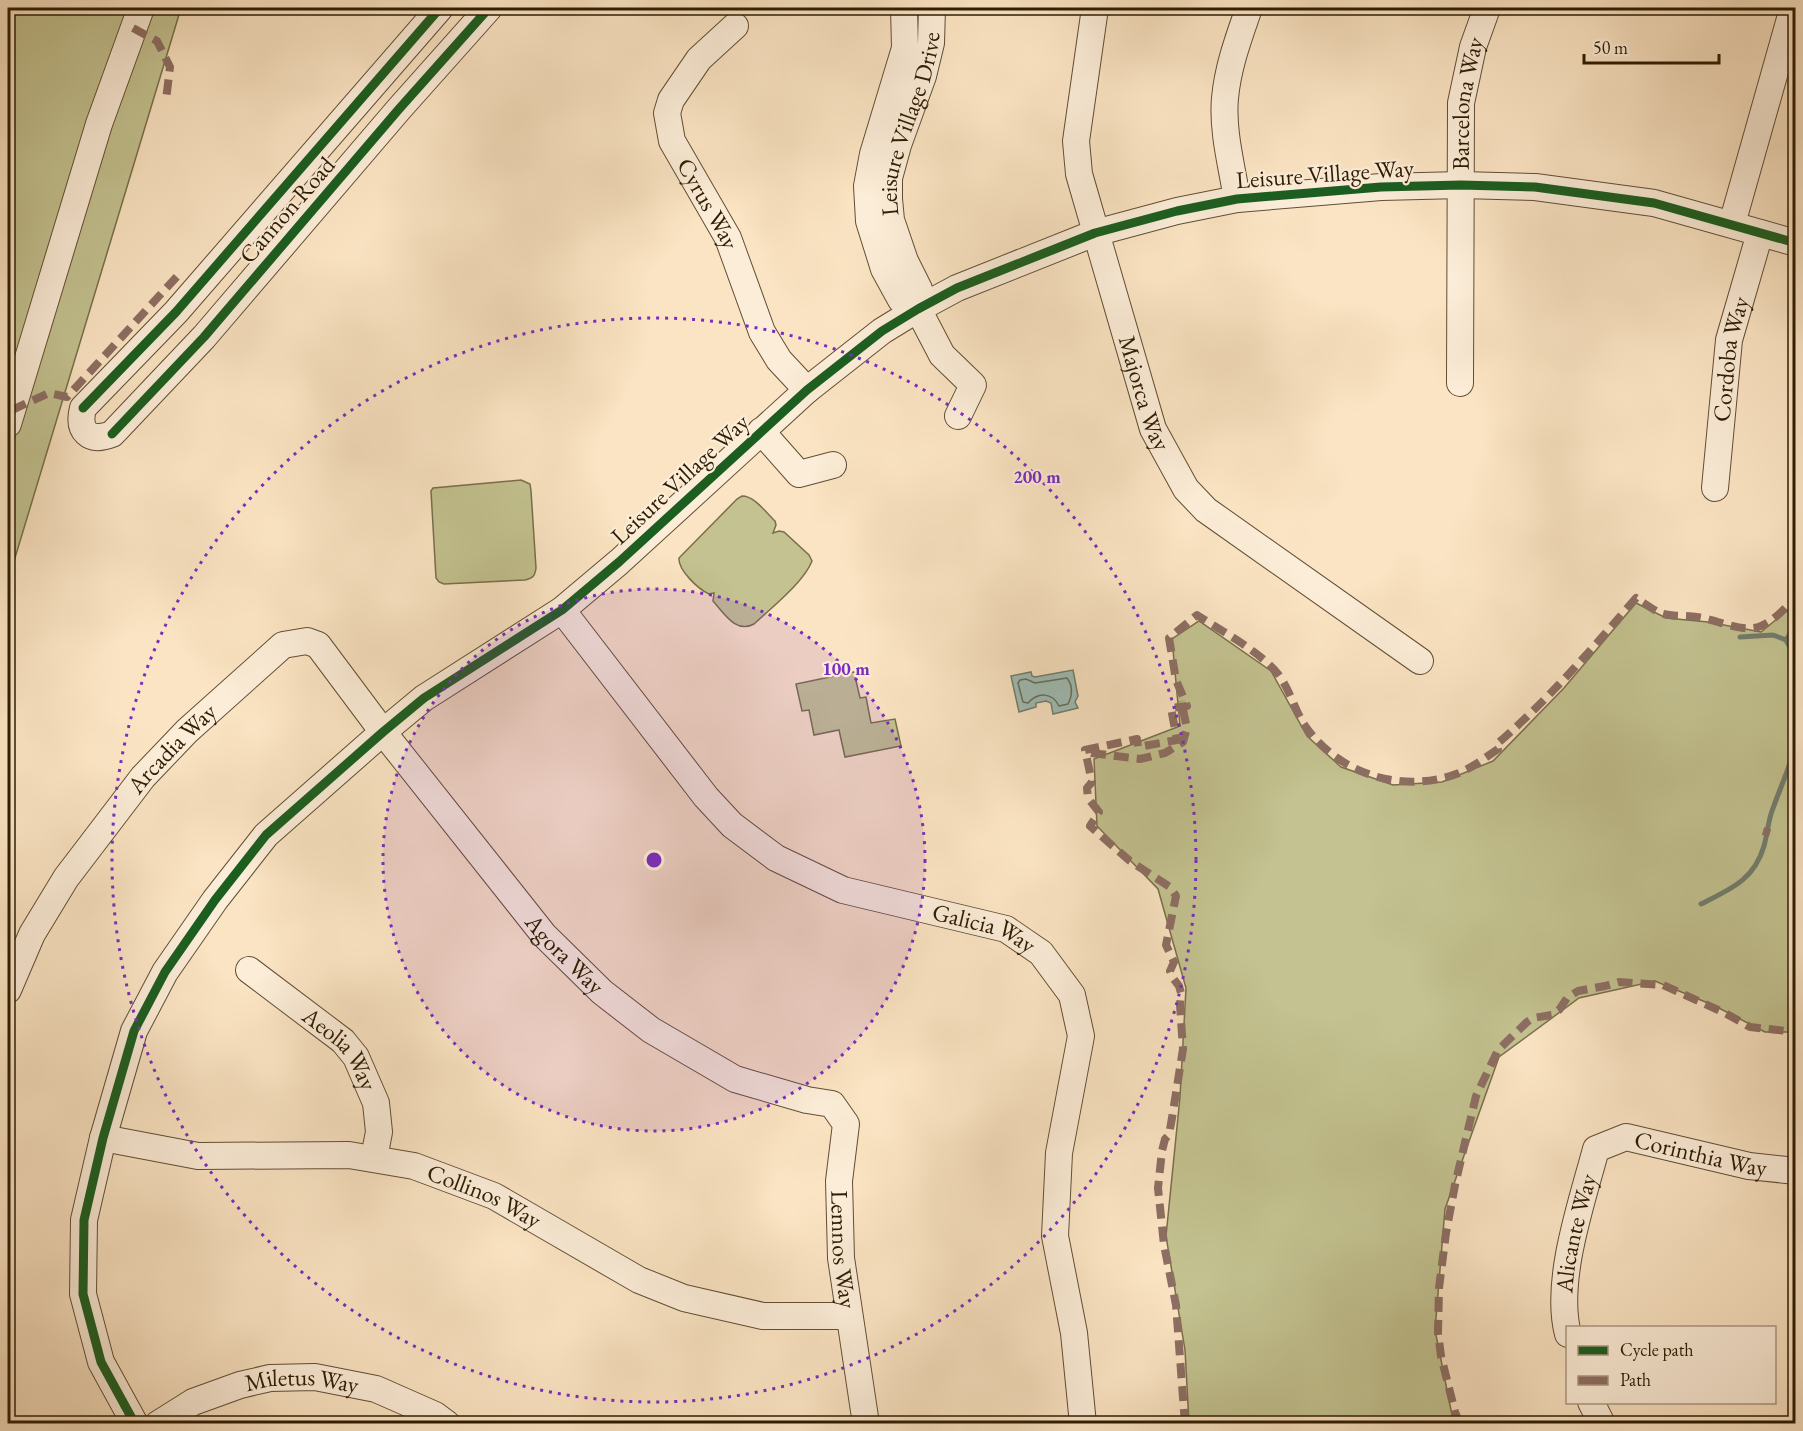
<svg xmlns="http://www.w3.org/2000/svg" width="1803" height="1431" font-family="'EB Garamond',serif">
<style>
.green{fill:#c3c290;stroke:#786f4a;stroke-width:1.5}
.water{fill:#9fbeb6;stroke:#727d6e;stroke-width:1.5}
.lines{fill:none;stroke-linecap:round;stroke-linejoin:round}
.shore{stroke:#666d5c;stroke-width:1.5}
.stream{stroke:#727d6e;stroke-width:5}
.minor-casing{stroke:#614e33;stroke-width:28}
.minor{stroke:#fcedd8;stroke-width:26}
.quiet{stroke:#8d6e63;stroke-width:8;stroke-dasharray:15 8;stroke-linecap:butt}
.cycleway-casing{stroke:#fcedd8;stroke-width:13}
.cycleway{stroke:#1b5e20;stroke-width:9}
.ring{fill:none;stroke:#7b2cbf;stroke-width:3;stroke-dasharray:3 6}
.labels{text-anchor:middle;stroke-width:4.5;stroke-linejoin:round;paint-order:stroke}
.street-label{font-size:24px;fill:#2e1c03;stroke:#fcedd8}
.centre{fill:#7b2cbf;stroke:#fcedd8;stroke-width:3}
.ring-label{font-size:18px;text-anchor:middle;font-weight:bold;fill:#7b2cbf;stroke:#fcedd8;stroke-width:4.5;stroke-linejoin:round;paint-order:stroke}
</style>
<rect width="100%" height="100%" fill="#fbe4c3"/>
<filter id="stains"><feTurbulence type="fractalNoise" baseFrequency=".00333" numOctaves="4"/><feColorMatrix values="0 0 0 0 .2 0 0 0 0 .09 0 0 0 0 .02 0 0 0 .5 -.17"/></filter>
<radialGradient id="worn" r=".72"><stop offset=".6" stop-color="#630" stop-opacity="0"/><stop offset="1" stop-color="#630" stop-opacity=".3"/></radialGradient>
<g class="green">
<path d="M8,8H181L8,581Z"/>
<path d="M521,480L530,484L531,491L536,568C535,576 533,578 525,580L444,584L439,582L436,578L431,491L433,488Z"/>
<path d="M742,496C755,496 766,513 775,521L776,525L773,533L779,531L784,532L809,555L812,561C804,582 771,608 754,624C736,634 724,613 713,601L714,593L709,594C698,589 678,570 679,558L737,499Z"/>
<path d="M1636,603L1666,618L1708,622L1761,632L1795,604V1032H1765L1715,1006L1655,981L1579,998L1499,1057L1445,1209L1435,1330L1452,1415L1456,1423H1189L1185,1350L1166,1236L1180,1097L1186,988L1158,889L1097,826L1094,759L1180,726L1172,639L1199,621L1271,671L1307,736L1341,767L1393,785L1442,782L1493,761L1564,688Z"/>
<path d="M854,672L860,698L866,697L871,723L895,719L901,746L845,757L839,730L814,735L809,710L802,711L796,684Z"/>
</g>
<path class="water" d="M1073,670L1078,696L1075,702L1078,708L1053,714L1051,703L1046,701L1036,703V707L1019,712L1011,676L1031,672L1032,676L1035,677Z"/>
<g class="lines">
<path class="shore" d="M1067,678C1073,686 1072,696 1068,704L1059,706C1052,692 1038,692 1028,703L1023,702L1018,683L1020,680L1026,679L1035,683Z"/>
<g class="stream">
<path d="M1740,637L1773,635L1786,640L1792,651L1796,669"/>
<path d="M1786,640L1796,625"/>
<path d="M1701,904C1731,889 1754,880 1764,846C1767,835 1768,824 1771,814C1779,790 1790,768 1796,743"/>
</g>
<g class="minor-casing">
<g id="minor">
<path d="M440,8L176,312L83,408C77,431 89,443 112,434L204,337L399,109L489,8"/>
<path d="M904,8L905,48L873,154L867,186L869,221L884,269L901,300L918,309"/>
<path id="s1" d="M1095,8L1076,141L1079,174L1153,429L1186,489L1206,510L1420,661"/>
<path id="s2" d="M735,26L699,59L671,100L667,113L672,141L728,238L762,332L779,360L807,390"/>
<path d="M1237,199C1232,167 1222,131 1225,98C1228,66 1239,37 1249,8"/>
<path d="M1732,224L1793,8"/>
<path id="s3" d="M918,309L919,289L905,261L891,220L889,199V178L898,145L923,76L931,43L932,8"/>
<path d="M918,309L942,355L973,385L958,416"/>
<path id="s4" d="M1460,383L1461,103L1473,47L1487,8"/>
<path d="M8,424L99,124L141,8"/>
<path d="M761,431L799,474L833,465"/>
<path id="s5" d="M1715,488L1729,340L1760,233"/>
<path id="s6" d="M562,610L706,797L732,825L776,858L843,890L1006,929L1041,953L1072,995L1081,1036L1059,1153L1055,1236L1074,1333L1083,1424"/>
<path id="s7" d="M249,970L343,1041L356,1057L376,1103L379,1132L374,1158"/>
<path id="s8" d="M8,990L32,934L66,878L143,777L187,731L283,645L307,641L318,645L383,732L544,935L602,992L651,1030L735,1079L807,1100L832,1104L846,1124L839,1181L841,1258L866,1424"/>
<path id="s9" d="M103,1138L198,1156L349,1155L414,1166L494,1196L639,1280L684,1298L763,1316H848"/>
<path id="s10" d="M1568,1334C1554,1281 1582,1202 1596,1149L1626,1137L1749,1166L1796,1171"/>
<path d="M1591,1402L1602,1424"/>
<path d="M135,1424L101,1362L83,1294L84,1220L103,1138L134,1031L165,972L215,900L266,835L383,732L424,698L562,610L619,562L807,390L882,331L918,309L957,288L1095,233L1177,211L1237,199L1381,187L1461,185L1535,187L1654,203L1796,243"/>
<path id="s11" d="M158,1424L193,1402L240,1385L270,1378L315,1377L376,1389L435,1415L447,1424"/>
</g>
</g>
<use href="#minor" class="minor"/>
<g class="quiet">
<path d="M133,28L157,41L170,67L166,100"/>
<path d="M12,410L49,393L67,397L181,272"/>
<path d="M1795,726H1796"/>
<path d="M1091,753L1140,759L1165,753L1183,742L1187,728L1181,701"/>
<path d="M1763,831L1770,833"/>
<path d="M1185,1424L1176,1305L1164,1245L1158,1188L1162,1151L1165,1139L1169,1135L1172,1118L1183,1049L1180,1005L1181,993L1179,986L1173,978L1170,971L1174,962L1166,945L1176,896L1170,887L1130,861L1090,826L1099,812L1088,798L1087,788L1092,782L1085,750L1137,739L1138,747L1177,740L1171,708L1187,706L1176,680L1169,638L1197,615C1223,632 1258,650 1278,674C1291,691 1295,713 1308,730C1343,776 1405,794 1459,773C1473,767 1485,758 1498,749L1497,744C1548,700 1592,649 1636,598C1644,603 1652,609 1660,613C1671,617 1686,615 1697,617C1715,619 1744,634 1761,626C1773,621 1789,606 1796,595"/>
<path d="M1460,1424L1455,1412L1441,1356L1438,1333L1439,1288L1446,1233L1455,1185L1476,1096L1498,1050L1527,1022L1533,1018L1552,1015L1559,1010L1567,998L1578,991L1605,986L1619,982L1663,985L1725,1013L1750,1027L1796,1032"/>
</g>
<g class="cycleway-casing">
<g id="cycleway">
<path d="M83,408L176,312L440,8"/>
<path d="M112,434L204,337L399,109L489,8"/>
<path d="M135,1424L101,1362L83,1294L84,1220L103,1138L134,1031L165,972L215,900L266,835L383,732L424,698L562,610L619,562L807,390L882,331L918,309L957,288L1095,233L1177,211L1237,199L1381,187L1461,185L1535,187L1654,203L1796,243"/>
</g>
</g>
<use href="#cycleway" class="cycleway"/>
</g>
<circle cx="654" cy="860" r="271" fill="#7b2cbf" fill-opacity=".12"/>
<g class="ring">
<circle cx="654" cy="860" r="271"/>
<circle cx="654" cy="860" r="542"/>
</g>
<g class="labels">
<g class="street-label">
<text dy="8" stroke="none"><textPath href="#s4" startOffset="280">Barcelona Way</textPath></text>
<text dy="8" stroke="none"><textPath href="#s3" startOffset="194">Leisure Village Drive</textPath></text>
<text transform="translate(1325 174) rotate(-4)" y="8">Leisure Village Way</text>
<text dy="8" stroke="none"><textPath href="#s2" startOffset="213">Cyrus Way</textPath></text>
<text transform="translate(287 210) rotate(-49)" y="8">Cannon Road</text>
<text dy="8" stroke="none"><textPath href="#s5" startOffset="130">Cordoba Way</textPath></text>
<text dy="8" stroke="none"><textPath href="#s1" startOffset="396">Majorca Way</textPath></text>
<text transform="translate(680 479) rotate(-43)" y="8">Leisure Village Way</text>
<text dy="8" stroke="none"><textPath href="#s8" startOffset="294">Arcadia Way</textPath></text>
<text dy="8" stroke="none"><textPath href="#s6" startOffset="550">Galicia Way</textPath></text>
<text dy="8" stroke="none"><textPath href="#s8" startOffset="878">Agora Way</textPath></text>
<text dy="8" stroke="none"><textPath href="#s7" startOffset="122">Aeolia Way</textPath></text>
<text dy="8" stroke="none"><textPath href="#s10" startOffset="298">Corinthia Way</textPath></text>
<text dy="8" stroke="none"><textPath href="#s9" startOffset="390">Collinos Way</textPath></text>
<text dy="8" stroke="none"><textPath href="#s10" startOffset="102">Alicante Way</textPath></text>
<text dy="8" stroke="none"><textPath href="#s8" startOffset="1341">Lemnos Way</textPath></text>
<text dy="8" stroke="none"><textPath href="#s11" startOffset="154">Miletus Way</textPath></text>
</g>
</g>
<circle cx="654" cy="860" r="9" class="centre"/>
<g class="ring-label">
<text x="1037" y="483">200 m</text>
<text x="846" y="675">100 m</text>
</g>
<rect width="1803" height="1431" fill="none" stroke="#fbe4c3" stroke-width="30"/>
<rect x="9" y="9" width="1785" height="1413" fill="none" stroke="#2e1c03" stroke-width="3"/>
<rect x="15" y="15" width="1773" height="1401" fill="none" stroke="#2e1c03" stroke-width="1.5"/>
<rect x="1566" y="1326" width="210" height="78" fill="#fcedd8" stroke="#aa9983" stroke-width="1.5"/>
<rect x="1578" y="1346" width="30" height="9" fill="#1b5e20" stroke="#aa9983" stroke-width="1.5"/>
<text x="1620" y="1356" font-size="18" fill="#2e1c03">Cycle path</text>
<rect x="1578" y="1376" width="30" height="9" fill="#8d6e63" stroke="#aa9983" stroke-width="1.5"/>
<text x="1620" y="1386" font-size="18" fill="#2e1c03">Path</text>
<path d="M1584 54v9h135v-9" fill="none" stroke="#2e1c03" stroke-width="3"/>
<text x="1593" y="54" font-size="18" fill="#2e1c03" stroke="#fcedd8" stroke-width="4.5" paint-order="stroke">50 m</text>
<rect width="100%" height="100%" filter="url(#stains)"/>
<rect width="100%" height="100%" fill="url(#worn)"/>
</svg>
